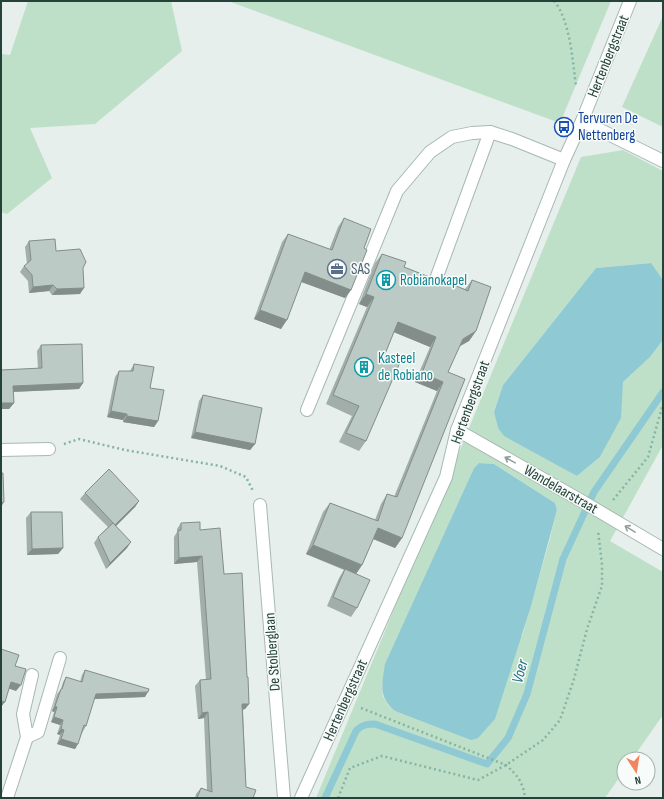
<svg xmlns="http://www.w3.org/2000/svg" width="664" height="799" font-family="'Sofia Sans Condensed',sans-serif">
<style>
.green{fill:#bfe0c8;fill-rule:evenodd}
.water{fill:#8ec9d4}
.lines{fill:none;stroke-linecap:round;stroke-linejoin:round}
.stream{stroke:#8ec9d4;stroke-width:7}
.minor-casing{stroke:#a8b8b2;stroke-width:14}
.path{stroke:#86b3a5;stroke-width:2.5;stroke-dasharray:2 3;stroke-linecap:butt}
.minor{stroke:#fff;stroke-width:12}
.wall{fill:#a1aea9}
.shaded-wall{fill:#838d89}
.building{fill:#bbcac4;stroke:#838d89}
.oneway{stroke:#92a09c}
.labels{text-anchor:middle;stroke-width:3;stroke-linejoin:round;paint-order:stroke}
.street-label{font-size:15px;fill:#24423a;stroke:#f7fbf9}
.transit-label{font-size:15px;fill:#164399;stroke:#f7fbf9;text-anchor:start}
.service-label{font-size:15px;fill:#4e5e75;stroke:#f7fbf9;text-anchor:start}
.culture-label{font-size:15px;fill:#0d838f;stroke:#f7fbf9;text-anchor:start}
.water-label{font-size:16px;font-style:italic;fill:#1c6f80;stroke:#f7fbf9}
</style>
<rect width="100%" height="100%" fill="#e6efeb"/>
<g class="green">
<path d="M28,1H171L182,51L95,124L30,128L52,178L7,214L1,212V54L10,55Z"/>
<path d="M228,1H611L560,123Z"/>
<path d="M663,16V127L622,107Z"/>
<path d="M623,150L663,171V280L650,263L596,268L503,385L494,412L498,428L577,476L600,457L620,418L623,382L650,357L663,340V445L610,541L663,572V715L632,759H624V771L605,798H316L581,157ZM479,463L494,464L555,503L557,510L549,542L522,636L413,717L395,711L388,705L383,696L382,684L398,637L474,468Z"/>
</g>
<g class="water">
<path d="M651,263L663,280V340L650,357L623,382L621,418L600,457L577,476L504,436L498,428L494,412L503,385L596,268Z"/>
<path d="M479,463L494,464L555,503L557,510L531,606L495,719L478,738L471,740L395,711C378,697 382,684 385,664L474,468Z"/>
</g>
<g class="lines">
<path class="stream" d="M325,798L356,731C361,725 367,724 375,724L487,764L508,738L527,694L563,559L594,492L663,392"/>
<g class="minor-casing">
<g id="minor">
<path d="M582,121L663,161"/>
<path d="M436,279L490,132"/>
<path d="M307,410L397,191L430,152L452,137L472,133L490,132L512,139L564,160"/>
<path d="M457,430L580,500L663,549"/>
<path d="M1,450L49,449"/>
<path d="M260,505L284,798"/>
<path d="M27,737L38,732L60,658"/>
<path d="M7,798L27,737L23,714L32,675"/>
<path d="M301,798L446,477L457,430L564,160L582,121L630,1"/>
</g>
</g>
<g class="path">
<path d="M554,1C570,19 573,63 576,87"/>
<path d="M64,444L79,439L125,450L220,466L246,477L253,491"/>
<path d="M613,500L648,457L663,404"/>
<path d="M361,708L506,765C518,776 523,782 525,798"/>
<path d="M338,798L350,768L382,756L478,780L506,765L543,740L560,720L574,679L587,629L602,586V565L598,530"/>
</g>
<use href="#minor" class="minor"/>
</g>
<g class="wall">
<path d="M344,218L364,248L351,290L345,298L301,282L281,329L254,319L282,242L288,234L329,250L338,227Z"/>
<path d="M29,241L56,251L83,268L80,294L52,295L49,291L29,293L28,281L20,272L24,266L27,264L25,247Z"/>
<path d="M382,254L404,267L442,282L465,289L472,280L476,331L469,341L459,347L448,372L402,538L395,548L373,539L362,565L356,574L357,608L351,617L327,606L339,578L344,570L306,554L323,512L330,503L375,520L381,504L387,494L394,497L437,391L415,382L430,347L394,332L385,354L366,441L359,451L339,442L352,416L326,404L367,307L359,304L375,263Z"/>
<path d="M41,345L83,383L79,389L13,392L14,403L9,409L1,370L38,369L37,351Z"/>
<path d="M134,364L150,388L158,421L154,427L123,422V420L107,417L115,377L119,371H130Z"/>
<path d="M203,395L255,444L250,450L191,438L199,401Z"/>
<path d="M85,493L139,501L135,507L116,526L127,548L106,569L94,543L98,537L108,527L80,499Z"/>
<path d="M31,512L63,548L58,554L27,555L26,518Z"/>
<path d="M181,523L200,530L224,574L247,677L249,704L245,709L243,710L246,787L253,798H195L196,794L201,788L207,790L204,718L198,719L195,686L200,680H206L197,562L174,564V537L177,532V529Z"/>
<path d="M85,670L145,697L94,699L86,726L83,731L75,749L57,744L60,735L57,734L60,725L51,722L54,712L52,711L57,694L61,689L63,682L66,677L80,682L82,675Z"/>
</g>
<g class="shaded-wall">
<path d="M305,272L351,290L345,298L299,281Z"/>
<path d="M53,285L49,291L29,293L33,287Z"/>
<path d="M84,288L80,294L52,295L57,289Z"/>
<path d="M366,294L374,297L367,307L359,304Z"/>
<path d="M260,310L287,320L281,329L254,319Z"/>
<path d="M398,322L436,337L430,347L391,331Z"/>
<path d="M476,331L469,341L456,348L463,339Z"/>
<path d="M422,373L443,382L437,391L415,382Z"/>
<path d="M83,383L79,389L9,392L13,386Z"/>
<path d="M1,403H14L9,409H1Z"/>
<path d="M111,411L127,414L123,420L107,417Z"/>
<path d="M127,416L158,421L154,427L123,422Z"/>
<path d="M195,432L255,444L250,450L191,438Z"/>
<path d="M139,501L135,507L111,531L115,525Z"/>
<path d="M4,502L1,507V503Z"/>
<path d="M378,528L402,538L395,548L371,538Z"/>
<path d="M131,542L127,548L106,569L110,563Z"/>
<path d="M313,545L362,565L356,574L306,554Z"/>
<path d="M63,548L58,554L27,555L32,549Z"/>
<path d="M202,556L197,562L174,564L179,558Z"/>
<path d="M11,682L21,685L16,691L7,688Z"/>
<path d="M148,692L145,697L92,699L96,694Z"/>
<path d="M1,701L5,702L1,707Z"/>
<path d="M242,704H249L245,709L238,710Z"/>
<path d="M55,706L57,707L54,712L52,711Z"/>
<path d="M208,712L204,718L198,719L202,713Z"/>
<path d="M54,717L63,720L60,725L51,722Z"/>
<path d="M61,729L64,730L60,735L57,734Z"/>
<path d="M61,739L78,744L75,749L57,744Z"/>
</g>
<g class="building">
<path d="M344,218L371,229L364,248L367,250L351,290L305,272L287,320L260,310L288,234L332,250Z"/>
<path d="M55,239L56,251L80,249L86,262L83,268L84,288L57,289L53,285L33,287L32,275L24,266L31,260L29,241Z"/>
<path d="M382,254L406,262L404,267L442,282L445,281L468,291L472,280L491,287L476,331L463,339L448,372L465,379L402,538L378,528L362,565L313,545L330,503L378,521L387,494L397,497L443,382L422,373L436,337L398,322L385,354L401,360L366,441L346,433L359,406L333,395L374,297L366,294Z"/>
<path d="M82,344L83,383L13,386L14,403H1V370L42,368L41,345Z"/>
<path d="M134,364L154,367L150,388L164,390L158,421L127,416V414L111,411L119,371H133Z"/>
<path d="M203,395L262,408L255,444L195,432Z"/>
<path d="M109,469L139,501L115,525L85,493Z"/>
<path d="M1,473H3L4,502L1,503Z"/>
<path d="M31,512H62L63,548L32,549Z"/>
<path d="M200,522V530L220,528L224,574L242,573L247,677H248L249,704H242L246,787L256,790L253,798H197L201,788L212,792L208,712L202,713L200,680L211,679L202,556L179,558L178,531L181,530V523Z"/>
<path d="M113,523L131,542L110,563L98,537Z"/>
<path d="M345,569L370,580L357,608L333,597Z"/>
<path d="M1,649L19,655L15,666L26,669L21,685L11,682L5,702L1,701Z"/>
<path d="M85,670L149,689L148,692L96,694L86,726L84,725L78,744L61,739L64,730L61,729L63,720L54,717L57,707L55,706L61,689H62L66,677L82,682Z"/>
</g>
<defs><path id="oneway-shaft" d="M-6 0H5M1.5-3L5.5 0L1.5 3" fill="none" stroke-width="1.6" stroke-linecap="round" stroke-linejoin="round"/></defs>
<g class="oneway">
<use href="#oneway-shaft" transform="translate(510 460) rotate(-151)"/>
<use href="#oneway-shaft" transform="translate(630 529) rotate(-149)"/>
</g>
<defs>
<g id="bus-ring" transform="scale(1)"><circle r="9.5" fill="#f7fbf9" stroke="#1a4fb4" stroke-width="1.5"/><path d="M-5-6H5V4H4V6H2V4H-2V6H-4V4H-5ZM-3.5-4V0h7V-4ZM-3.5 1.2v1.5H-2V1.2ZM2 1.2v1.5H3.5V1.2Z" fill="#1a4fb4"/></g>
<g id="office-ring" transform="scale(1)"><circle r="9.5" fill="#f7fbf9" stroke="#5c6f8a" stroke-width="1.5"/><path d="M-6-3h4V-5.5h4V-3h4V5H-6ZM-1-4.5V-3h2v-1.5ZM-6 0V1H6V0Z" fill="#5c6f8a"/></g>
<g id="building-ring" transform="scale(1)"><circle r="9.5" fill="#f7fbf9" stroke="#0f9aa8" stroke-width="1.5"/><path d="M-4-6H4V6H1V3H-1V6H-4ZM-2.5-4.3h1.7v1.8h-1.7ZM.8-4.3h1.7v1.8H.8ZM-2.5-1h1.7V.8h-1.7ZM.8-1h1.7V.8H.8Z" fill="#0f9aa8"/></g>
</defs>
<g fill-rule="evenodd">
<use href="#bus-ring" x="564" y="127"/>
<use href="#office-ring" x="337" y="269"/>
<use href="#building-ring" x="386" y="280"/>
<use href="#building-ring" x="364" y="367"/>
</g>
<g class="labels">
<g class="street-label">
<text transform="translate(608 56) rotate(-68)" y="5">Hertenbergstraat</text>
<text transform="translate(470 402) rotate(-70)" y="5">Hertenbergstraat</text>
<text transform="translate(561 489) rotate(30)" y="5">Wandelaarstraat</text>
<text transform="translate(272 652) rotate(-94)" y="5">De Stolberglaan</text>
<text transform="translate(345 700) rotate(-66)" y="5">Hertenbergstraat</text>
</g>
<g class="transit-label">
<text x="578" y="123">Tervuren De<tspan x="578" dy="17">Nettenberg</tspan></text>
</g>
<g class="service-label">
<text x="351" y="274">SAS</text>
</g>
<g class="culture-label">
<text x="400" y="285">Robianokapel</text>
<text x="378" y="363">Kasteel<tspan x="378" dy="17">de Robiano</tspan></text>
</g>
<g class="water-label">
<text transform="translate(519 671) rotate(-75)" y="6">Voer</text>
</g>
</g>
<rect width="664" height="799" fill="none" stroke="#24423a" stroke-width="4"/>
<g transform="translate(636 771) rotate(168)"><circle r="19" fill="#f7fbf9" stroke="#a3b1ad"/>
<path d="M0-3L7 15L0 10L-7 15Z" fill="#f4845f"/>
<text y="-6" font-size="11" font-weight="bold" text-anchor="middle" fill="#24423a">N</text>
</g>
</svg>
